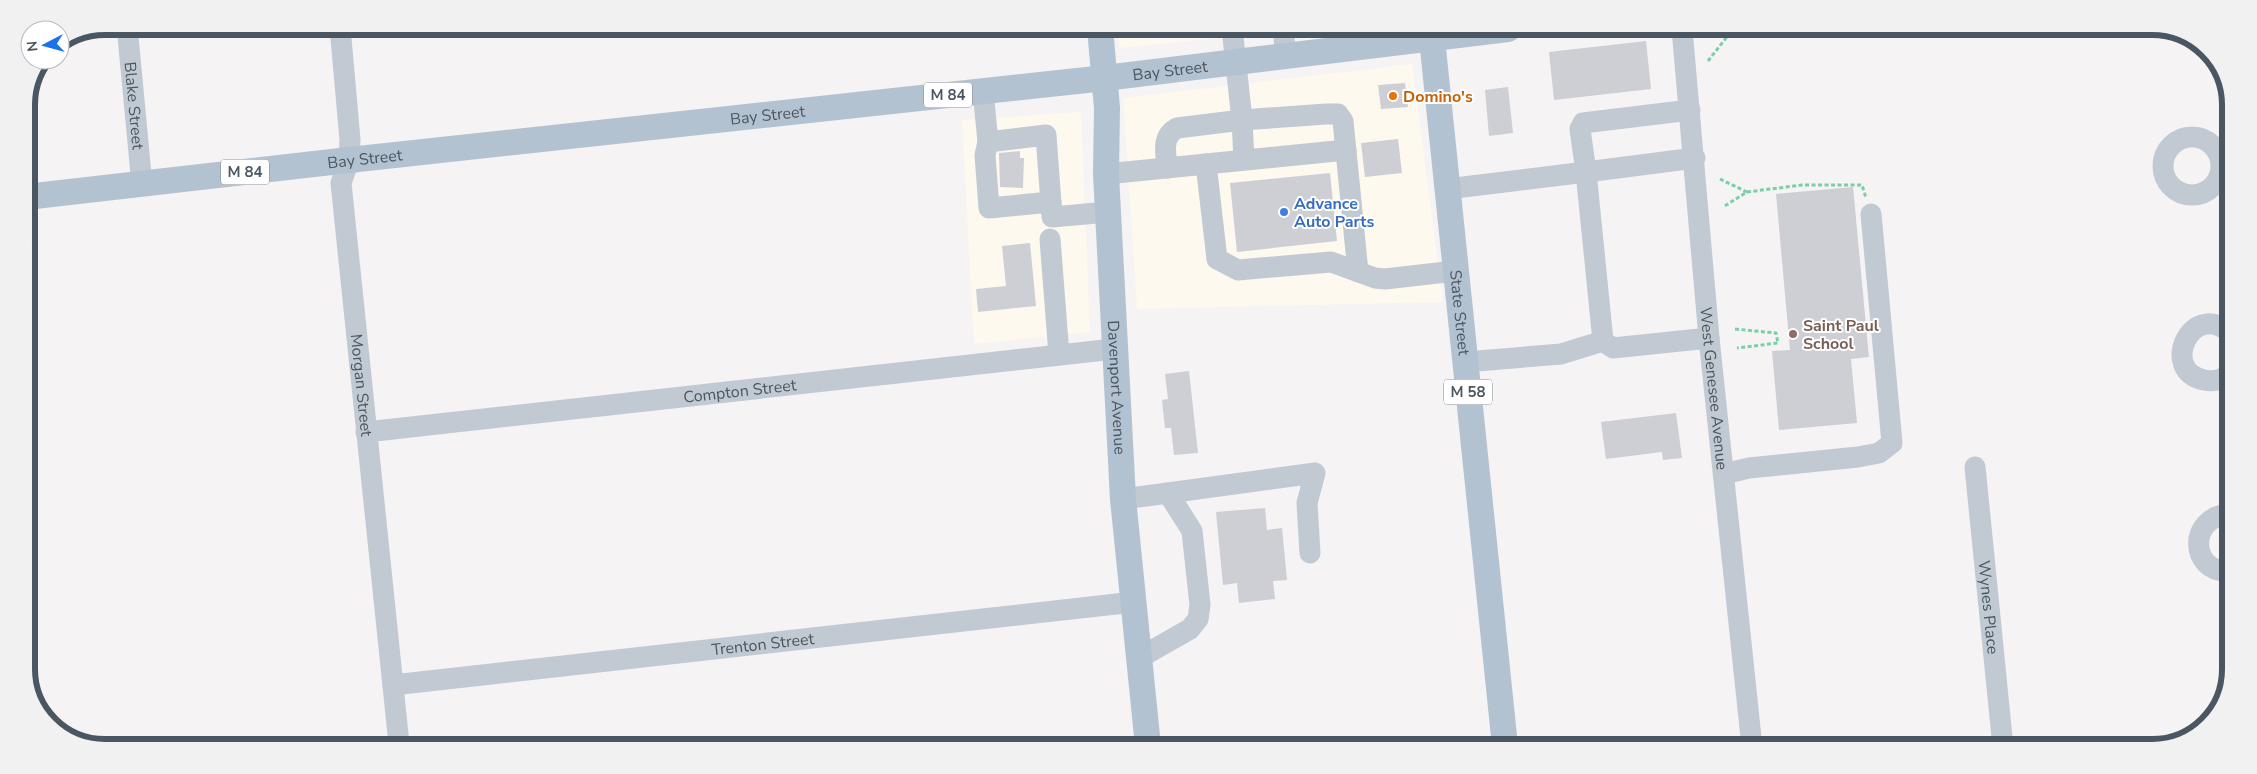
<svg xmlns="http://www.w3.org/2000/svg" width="2257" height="774" font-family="'Nunito Sans',sans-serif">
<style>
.commercial{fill:#fdf9ef}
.building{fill:#cdcfd5}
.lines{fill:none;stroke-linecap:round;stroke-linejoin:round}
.path{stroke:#7ad0a6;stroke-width:3;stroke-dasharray:4 2.5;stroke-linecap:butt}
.minor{stroke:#c1cad2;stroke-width:21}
.major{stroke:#b3c2d1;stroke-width:26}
.food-dot{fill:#e8710a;stroke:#fff;stroke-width:2}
.shop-dot{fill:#3f7fe0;stroke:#fff;stroke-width:2}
.education-dot{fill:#8d6e63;stroke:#fff;stroke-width:2}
.labels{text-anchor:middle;stroke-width:4;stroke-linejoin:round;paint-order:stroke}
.shield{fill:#fff;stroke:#808990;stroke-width:1}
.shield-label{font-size:15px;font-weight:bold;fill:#4a5661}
.street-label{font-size:16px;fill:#4a5661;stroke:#fff}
.food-label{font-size:16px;font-weight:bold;fill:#c56008;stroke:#fff;text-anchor:start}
.shop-label{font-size:16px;font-weight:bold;fill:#366cbe;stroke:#fff;text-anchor:start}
.education-label{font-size:16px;font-weight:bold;fill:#785e54;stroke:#fff;text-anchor:start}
.rim{fill:none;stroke:#4a5661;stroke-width:6}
</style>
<rect width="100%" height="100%" fill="#f5f3f3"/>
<g class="commercial">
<path d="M1117,28L1310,29L1119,48Z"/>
<path d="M1412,64L1443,302L1137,309L1123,98Z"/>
<path d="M1081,112L1090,332L974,344L962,120Z"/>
</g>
<g class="building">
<path d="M1646,41L1651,89L1554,100L1549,52Z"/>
<path d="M1405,83L1408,107L1381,109L1378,85Z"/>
<path d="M1508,87L1513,133L1489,136L1485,90Z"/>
<path d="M1398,139L1402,173L1365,177L1361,143Z"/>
<path d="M1020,151V158H1024L1023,188L1000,187L999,153Z"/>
<path d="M1330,173L1337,241L1237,252L1230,183Z"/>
<path d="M1853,187L1869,357L1851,359L1857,423L1779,430L1772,351L1790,350L1776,194Z"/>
<path d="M1030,243L1036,306L978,312L976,289L1006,286L1002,246Z"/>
<path d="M1189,371L1198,453L1174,455L1171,428H1165L1162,400L1168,399L1165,374Z"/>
<path d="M1676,413L1682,458L1663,460L1662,452L1606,459L1601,422Z"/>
<path d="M1265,508L1267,530L1282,528L1287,580L1273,581L1275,599L1239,603L1237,583L1223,585L1216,512Z"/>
</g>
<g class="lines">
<g class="path">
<path d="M1708,61L1733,29"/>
<path d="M1720,179L1747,192L1723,207"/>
<path d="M1747,192L1802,185H1862L1866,198"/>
<path d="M1735,329L1776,333L1778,343L1737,348"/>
</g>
<g class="minor">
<path id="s1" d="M127,26L142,185"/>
<path id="s2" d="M340,27L350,140L349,160L341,183L399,744"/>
<path d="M1232,28L1242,120L1326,114H1338L1343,121L1358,272"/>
<path d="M1283,29L1286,56"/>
<path d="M1348,29L1351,48"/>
<path id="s3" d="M1682,29L1709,338L1752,747"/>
<path d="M983,91L988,142L1046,135L1052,217L1108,212"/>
<circle cx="2192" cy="166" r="29"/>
<path d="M988,142L985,155L989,208L1051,202"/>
<path d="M1695,158L1586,172L1603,341L1613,348L1709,338"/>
<path d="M1206,164L1346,150"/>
<path d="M1167,168C1166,152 1161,137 1177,128L1242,120L1244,160"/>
<path d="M1106,174L1206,164L1217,259L1238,270L1331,262L1375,278L1385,279L1455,271"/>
<path d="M1447,189L1586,172L1580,129L1583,123L1690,110"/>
<path d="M1050,239L1059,355"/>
<path d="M1465,362L1561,354L1603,341"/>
<path d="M2229,374C2222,380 2213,382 2204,380C2159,371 2191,300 2229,332"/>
<path id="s4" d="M366,432L1114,349"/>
<path id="s5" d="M1975,467L2003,747"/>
<path d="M1724,474L1749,468L1858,457L1879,453L1892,443L1871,214"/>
<path d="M1168,493L1315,473L1307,503L1310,553"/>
<path d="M1123,499L1168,493L1192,531L1200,605L1198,619L1190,629L1139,658"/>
<path d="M2227,571C2190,571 2188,518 2228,514"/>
<path id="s6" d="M393,685L1134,602"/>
</g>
<g class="major">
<path id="s7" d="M1100,28L1107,108L1106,174L1123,499L1148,746"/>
<path id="s8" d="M1431,29L1505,746"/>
<path id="s9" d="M26,197L349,160L1105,78L1508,29"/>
</g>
</g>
<circle class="food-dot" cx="1393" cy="96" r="5"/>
<circle class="shop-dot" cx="1284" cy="212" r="5"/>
<circle class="education-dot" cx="1793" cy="334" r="5"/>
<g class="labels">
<g class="shield">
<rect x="924" y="82.5" width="48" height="25" rx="4"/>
<rect x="221" y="159.5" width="48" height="25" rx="4"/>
<rect x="1444" y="379.5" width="48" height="25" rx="4"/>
</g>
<g class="shield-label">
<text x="948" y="100">M 84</text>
<text x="245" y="177">M 84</text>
<text x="1468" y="397">M 58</text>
</g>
<g class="street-label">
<text dy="6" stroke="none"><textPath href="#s9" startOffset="1151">Bay Street</textPath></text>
<text dy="6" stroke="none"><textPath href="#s1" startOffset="80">Blake Street</textPath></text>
<text dy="6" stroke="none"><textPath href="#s9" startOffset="746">Bay Street</textPath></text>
<text dy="6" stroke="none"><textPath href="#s9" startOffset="341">Bay Street</textPath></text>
<text dy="6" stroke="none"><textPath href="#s8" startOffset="285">State Street</textPath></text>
<text dy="6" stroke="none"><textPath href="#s2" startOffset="361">Morgan Street</textPath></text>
<text dy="6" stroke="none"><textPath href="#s7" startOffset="360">Davenport Avenue</textPath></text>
<text dy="6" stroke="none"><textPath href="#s3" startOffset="361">West Genesee Avenue</textPath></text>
<text dy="6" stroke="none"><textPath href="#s4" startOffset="376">Compton Street</textPath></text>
<text dy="6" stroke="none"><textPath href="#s5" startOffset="141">Wynes Place</textPath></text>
<text dy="6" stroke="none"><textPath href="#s6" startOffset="372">Trenton Street</textPath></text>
</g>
<g class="food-label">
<text x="1403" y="102">Domino's</text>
</g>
<g class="shop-label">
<text x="1294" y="209">Advance<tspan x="1294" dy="18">Auto Parts</tspan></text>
</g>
<g class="education-label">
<text x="1803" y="331">Saint Paul<tspan x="1803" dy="18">School</tspan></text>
</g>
</g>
<path d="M0 0H2257V774H0ZM105 35H2152A70 70 0 0 1 2222 105V669A70 70 0 0 1 2152 739H105A70 70 0 0 1 35 669V105A70 70 0 0 1 105 35Z" fill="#f1f1f2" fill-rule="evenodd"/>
<path class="rim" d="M105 35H2152A70 70 0 0 1 2222 105V669A70 70 0 0 1 2152 739H105A70 70 0 0 1 35 669V105A70 70 0 0 1 105 35Z"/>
<g transform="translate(45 45) rotate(264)"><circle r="24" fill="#ffffff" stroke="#b7bbc0"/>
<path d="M0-4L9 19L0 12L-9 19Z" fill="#1a73e8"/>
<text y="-8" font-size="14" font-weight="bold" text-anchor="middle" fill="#4a5661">N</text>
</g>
</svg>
